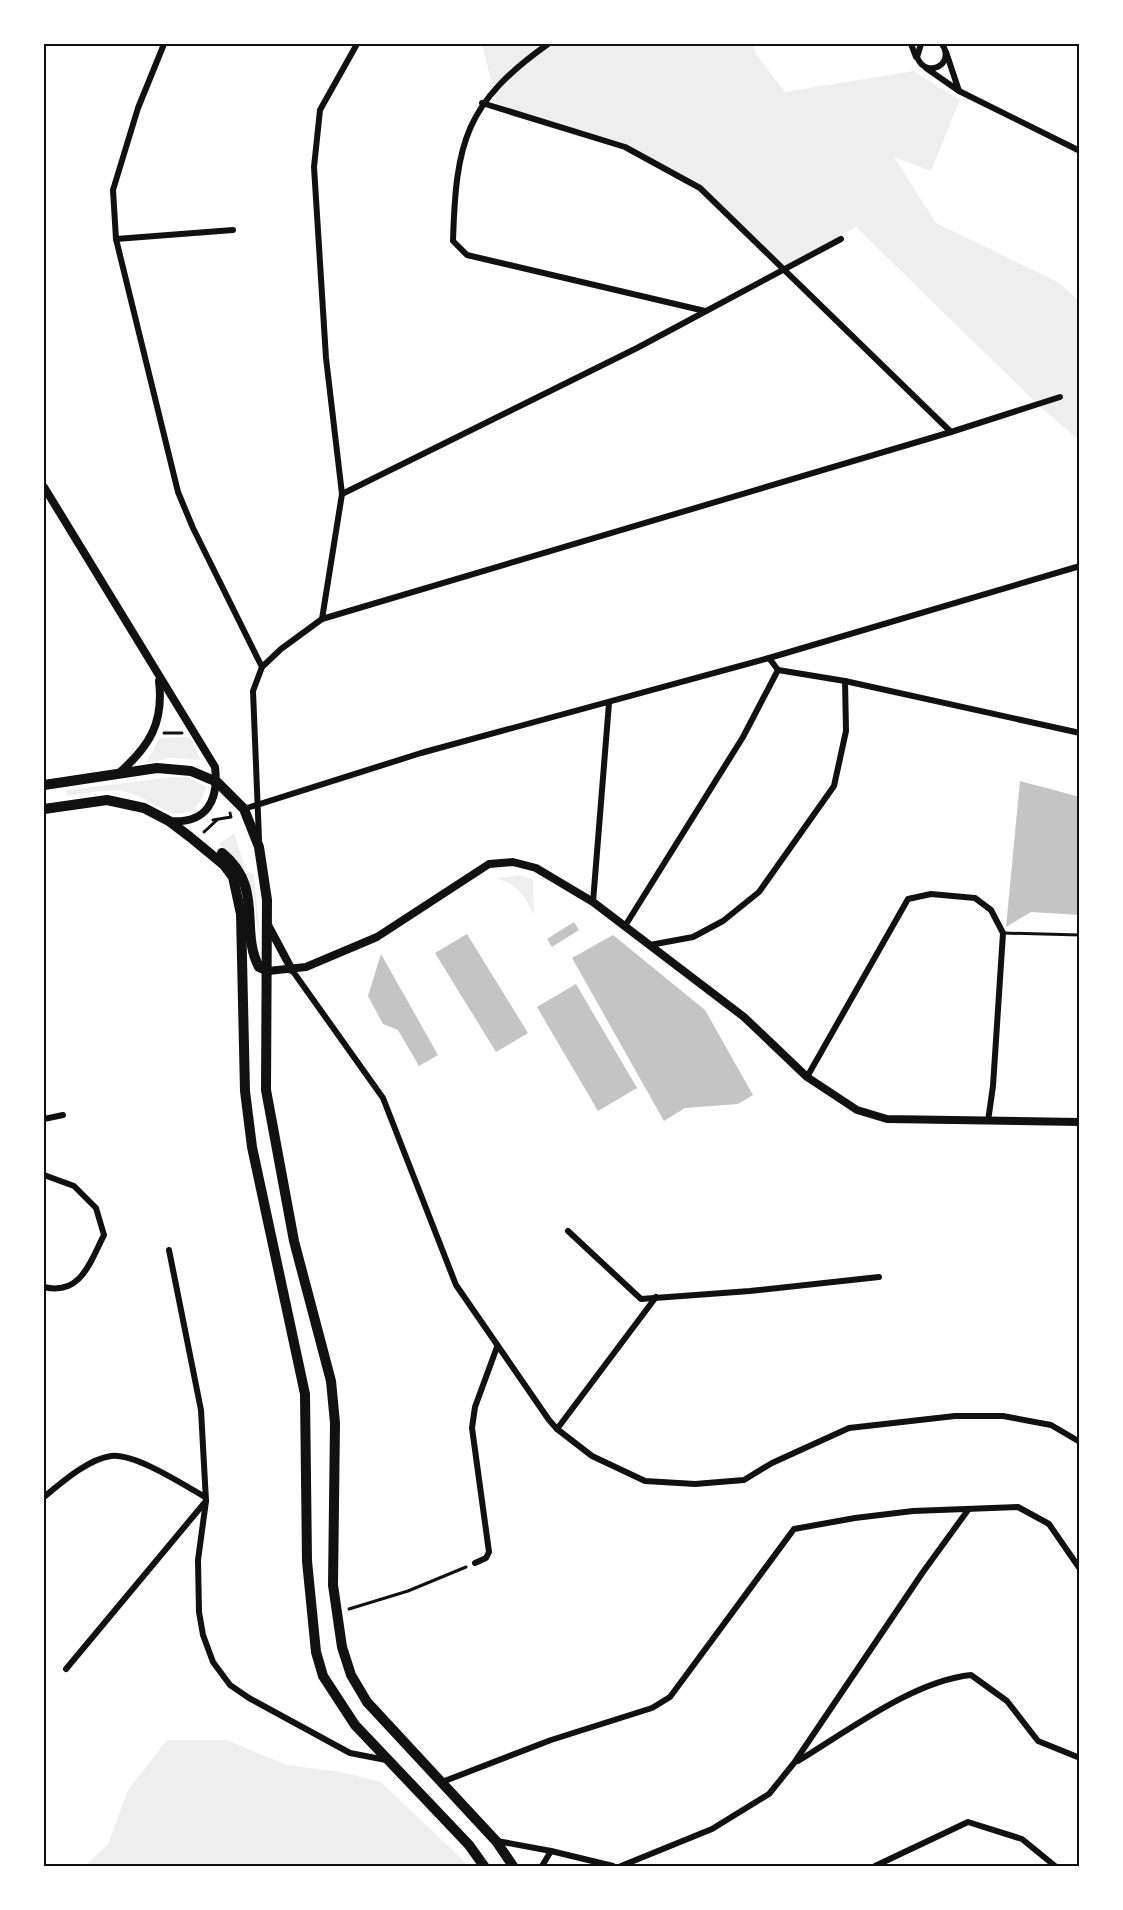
<svg xmlns="http://www.w3.org/2000/svg" width="1123" height="1910" font-family="Spectral,serif">
<style>
.green{fill:#eee}
.building{fill:#c4c4c4}
.lines{fill:none;stroke-linecap:round;stroke-linejoin:round}
.path{stroke:#111;stroke-width:3}
.service{stroke:#111;stroke-width:3}
.minor{stroke:#111;stroke-width:6}
.tertiary{stroke:#111;stroke-width:8}
.primary{stroke:#111;stroke-width:10}
.neatline{fill:none;stroke:#111;stroke-width:2}
</style>
<rect width="100%" height="100%" fill="#fff"/>
<g class="green">
<path d="M482,44H753L756,54L785,92L913,71L960,100L931,171L894,157L936,223L1058,282L1079,301V440L1039,406L856,227L782,270L700,188L625,147L498,108Z"/>
<path d="M190,737L201,760L170,758L146,763L160,738Z"/>
<path d="M174,777L188,778L207,787C187,843 151,794 122,791C105,789 84,794 67,796L66,790Z"/>
<path d="M234,833L246,870L254,875L260,935C256,927 256,914 255,903C251,879 237,860 219,844Z"/>
<path d="M519,875L533,880L534,915C523,894 519,886 497,878Z"/>
<path d="M167,1740H226L287,1765L341,1772L381,1782L469,1866H85L108,1844L128,1790Z"/>
</g>
<g class="building">
<path d="M1020,781L1080,797V915L1031,912L1006,927Z"/>
<path d="M574,922L579,930L552,947L547,939Z"/>
<path d="M467,934L528,1033L496,1052L435,953Z"/>
<path d="M613,935L705,1010L753,1095L738,1104L685,1108L664,1121L572,958Z"/>
<path d="M381,954L438,1055L419,1066L398,1030L383,1024L368,996Z"/>
<path d="M576,984L637,1088L598,1111L537,1007Z"/>
</g>
<g class="lines">
<g class="path">
<path d="M164,733H182"/>
<path d="M213,820L231,817L230,813"/>
<path d="M204,832L217,820"/>
<path d="M349,1609L408,1591L466,1567"/>
</g>
<path class="service" d="M1003,933L1080,935"/>
<g class="minor">
<path d="M164,44L138,108L113,190L116,239L178,492L193,528L262,667"/>
<path d="M548,44C465,103 456,142 453,241L467,255L705,311"/>
<path d="M911,44L916,57"/>
<path d="M921,44L917,57C926,80 956,64 942,44"/>
<path d="M926,68L959,91L946,52"/>
<path d="M959,91L1080,151"/>
<path d="M482,103L625,147L700,188L951,432"/>
<path d="M116,239L233,230"/>
<path d="M342,494L637,348L841,239"/>
<path d="M322,619L951,432L1060,397"/>
<path d="M769,658L1080,566"/>
<path d="M244,809L421,753L769,658L778,670L845,681L1080,733"/>
<path d="M259,839L253,691L262,667L281,649L322,619L342,494L326,358L314,167L320,110L357,44"/>
<path d="M593,902L609,703"/>
<path d="M625,926L743,737L778,670"/>
<path d="M650,945L693,937L723,921L759,892L834,786L846,731L845,681"/>
<path d="M292,970L383,1098L456,1285L549,1420L557,1429L592,1456L645,1481L695,1484L744,1480L772,1463L849,1428L955,1416H1003L1051,1425L1080,1442"/>
<path d="M807,1077L908,899L931,894L975,898L991,910L1003,933L993,1086L988,1121"/>
<path d="M44,1119L63,1115"/>
<path d="M44,1175L74,1186L96,1208L104,1235C90,1262 81,1296 44,1287"/>
<path d="M568,1231L641,1299L750,1291L879,1277"/>
<path d="M169,1250L201,1410L206,1501L198,1560L199,1612L203,1635L213,1662L230,1685L249,1698L350,1753L386,1760"/>
<path d="M557,1429L656,1297"/>
<path d="M44,1497C61,1483 88,1459 111,1456C135,1453 184,1485 205,1497"/>
<path d="M475,1563L486,1558L489,1552L472,1428L475,1407L497,1347"/>
<path d="M66,1669L206,1501"/>
<path d="M798,1761C848,1731 913,1681 971,1675L1007,1701L1038,1741L1080,1758"/>
<path d="M442,1782L551,1740L652,1708L670,1697L794,1529L855,1518L913,1511L1018,1507L1049,1524L1080,1569"/>
<path d="M497,1841L551,1851L613,1866"/>
<path d="M542,1866L551,1851"/>
<path d="M621,1866L712,1829L769,1794L794,1763L923,1572L968,1510"/>
<path d="M875,1866L968,1822L1022,1839L1055,1866"/>
</g>
<g class="tertiary">
<path d="M44,487L215,767C219,800 207,824 170,821"/>
<path d="M119,773C150,746 164,722 159,681"/>
<path d="M268,925L292,970"/>
<path d="M268,971L306,967L377,937L489,864L513,862L536,868L593,902L744,1017L807,1077L857,1110L887,1119L1080,1122"/>
</g>
<g class="primary">
<path d="M44,785L157,768L191,771L217,782L244,809L259,847L267,900L266,1090L294,1241L331,1381L335,1423L333,1585L342,1647L351,1675L367,1702L496,1841L513,1866"/>
<path d="M44,809L107,800L144,808L169,821L190,837L224,865L233,877L241,914L245,1091L252,1147L305,1394L307,1561L316,1652L323,1676L355,1725L469,1845L484,1866"/>
<path d="M222,853C265,888 239,930 259,967L268,971"/>
</g>
</g>
<rect width="1123" height="1910" fill="none" stroke="#ffffff" stroke-width="90"/>
<rect x="45" y="45" width="1033" height="1820" class="neatline"/>
</svg>
